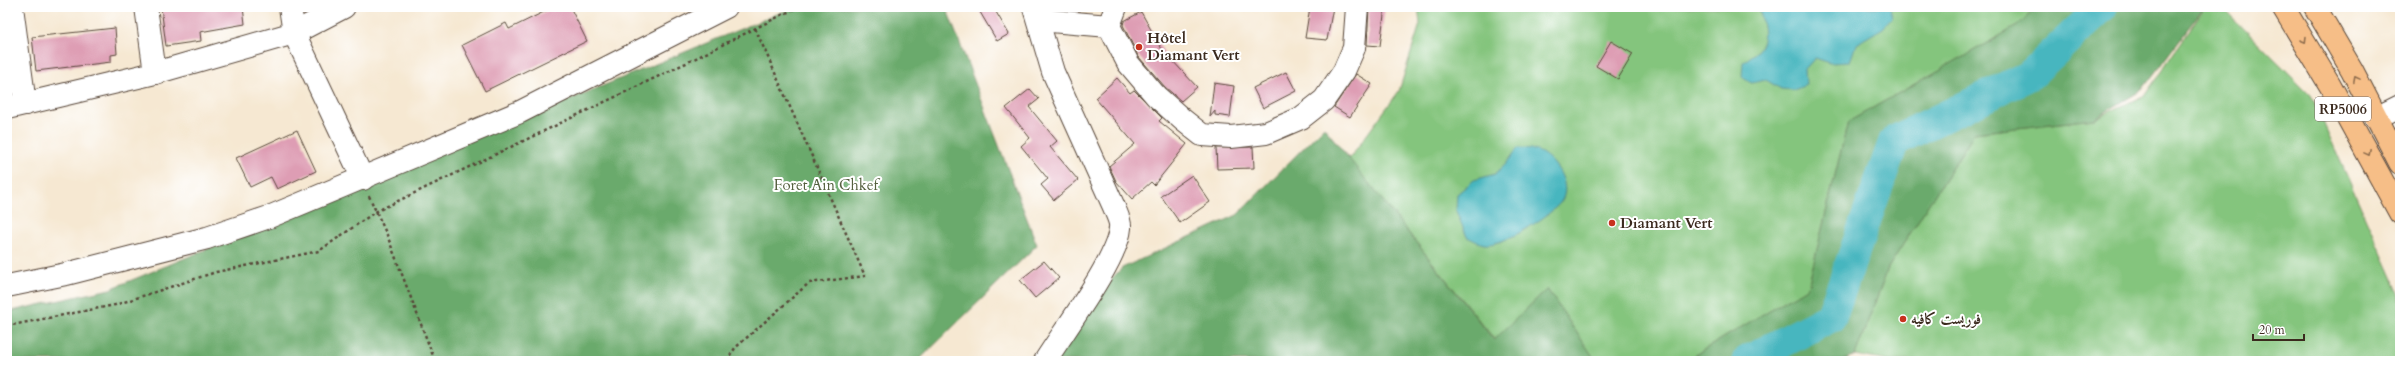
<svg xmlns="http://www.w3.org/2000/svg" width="2407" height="368" font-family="Cardo,Amiri,serif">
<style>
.green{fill:#84c57d;stroke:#60784e}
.forest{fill:#6baa6c;stroke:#536a45}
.water{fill:#47b6bf;stroke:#41706e}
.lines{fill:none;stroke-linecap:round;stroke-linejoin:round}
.river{stroke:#47b6bf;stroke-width:31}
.building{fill:#de9db4}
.minor-casing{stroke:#574639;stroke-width:24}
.highway-casing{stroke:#574639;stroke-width:24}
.path{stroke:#574639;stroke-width:2.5;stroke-dasharray:3 3;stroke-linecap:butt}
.minor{stroke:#fff;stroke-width:22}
.highway{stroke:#f6be87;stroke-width:22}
.oneway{stroke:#8f6d4d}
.poi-dot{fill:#c8321e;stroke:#fff;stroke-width:1.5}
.labels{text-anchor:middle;stroke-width:4;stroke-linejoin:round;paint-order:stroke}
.shield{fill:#fff;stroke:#766a62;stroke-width:1}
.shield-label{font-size:14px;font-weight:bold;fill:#3b2a1e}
.poi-label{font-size:15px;font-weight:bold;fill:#3b2a1e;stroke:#fff;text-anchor:start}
.park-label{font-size:15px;fill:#55603f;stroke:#fff}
</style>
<rect width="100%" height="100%" fill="#fff"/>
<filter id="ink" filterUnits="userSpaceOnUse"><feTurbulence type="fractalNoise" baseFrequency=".025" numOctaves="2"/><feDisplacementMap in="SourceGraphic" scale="8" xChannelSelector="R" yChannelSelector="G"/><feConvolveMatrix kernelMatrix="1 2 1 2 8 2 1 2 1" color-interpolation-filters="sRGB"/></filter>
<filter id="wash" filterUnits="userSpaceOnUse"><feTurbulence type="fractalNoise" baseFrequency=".012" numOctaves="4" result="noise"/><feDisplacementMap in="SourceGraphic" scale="16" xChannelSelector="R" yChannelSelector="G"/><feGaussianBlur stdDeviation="0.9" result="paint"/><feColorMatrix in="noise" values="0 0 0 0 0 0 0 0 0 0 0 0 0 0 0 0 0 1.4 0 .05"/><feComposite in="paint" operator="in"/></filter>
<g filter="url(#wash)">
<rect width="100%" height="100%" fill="#f6e8d2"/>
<g class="green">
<path d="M1418,7H2037L2017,26L1848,122L1808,287L1685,361H1596L1547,289L1495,340L1349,159L1399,91L1420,24Z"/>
<path d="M2205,7H2222L2311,95L2400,295V361H1888L1855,355L1888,268L1974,133L2094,119L2145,95Z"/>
</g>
<g class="forest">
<path d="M794,7H946L1037,245L918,361H7V312L110,289Z"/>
<path d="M2037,7H2204L2142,90L2094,119L1974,133L1888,268L1855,355L1843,361H1685L1808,287L1848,122L2017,26Z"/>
<path d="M1324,127L1494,340L1547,289L1596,361H1029L1122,268L1237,215Z"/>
</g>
<g class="water">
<path d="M1759,7H1890L1892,18L1883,28L1856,44L1850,62L1830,63L1815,58L1805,69L1806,85L1794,90L1781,89L1766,80L1751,83L1742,77L1743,62C1770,45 1765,35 1759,7Z"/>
<path d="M1518,148C1523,148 1529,148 1534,150C1552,154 1575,185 1560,203C1548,217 1503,247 1484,244C1478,243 1472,239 1467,237L1456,211L1457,194L1474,180L1495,174L1505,165Z"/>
</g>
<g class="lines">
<path class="river" d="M1747,361L1831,317L1894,141L2030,75L2102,7"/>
</g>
<g id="blocks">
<g class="building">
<path d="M161,7H243L245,24L200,32L201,41L166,46Z"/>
<path d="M554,7H570L587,41L485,91L462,45L506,23L509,29Z"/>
<path d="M977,7H993L1009,34L997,41Z"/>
<path d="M1310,7H1333L1327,40L1305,38Z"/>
<path d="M1369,7H1385L1380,46L1367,45Z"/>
<path d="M1141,12L1168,60L1170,58L1197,87L1181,101L1165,87L1138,56L1123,25L1124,21Z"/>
<path d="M115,28L117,54L111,55V62L36,71L32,37Z"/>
<path d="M1611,41L1633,54L1618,79L1596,66Z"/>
<path d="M1286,72L1296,91L1263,108L1253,88Z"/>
<path d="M1356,74L1372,84L1350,117L1334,107Z"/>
<path d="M1117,78L1130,93L1134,90L1162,118L1159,121L1187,144L1154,185L1151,182L1132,199L1116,181L1109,166L1135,144L1095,98Z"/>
<path d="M1214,83L1234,86L1230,117L1215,115V111L1210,117Z"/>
<path d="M1030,89L1039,99L1029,107L1057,141L1050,147L1078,180L1054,200L1041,185L1048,179L1021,146L1030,138L1006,108Z"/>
<path d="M297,130L316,171L277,189L271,177L250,187L236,158Z"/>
<path d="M1253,147L1254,168L1217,169L1216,148Z"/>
<path d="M1192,175L1210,202L1180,223L1161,196Z"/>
<path d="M1044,261L1059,278L1035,298L1020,280Z"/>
</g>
</g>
</g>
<g filter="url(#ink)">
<use href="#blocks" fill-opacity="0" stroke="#574639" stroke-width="1"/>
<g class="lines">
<g class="minor-casing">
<g id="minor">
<path d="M12,7L25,104"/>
<path d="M146,7L155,73"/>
<path d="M290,7L294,33L363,179"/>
<path d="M1034,8L1053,72L1114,207C1116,213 1121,221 1120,228C1118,259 1063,332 1045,361"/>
<path d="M1039,20L1109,26L1128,63L1156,96L1183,120L1202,135L1231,137L1266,133L1301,118L1324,100L1344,71L1354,48L1357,7"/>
<path d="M1109,26L1116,7"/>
<path d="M7,108L155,73L294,33L344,7"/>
<path d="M2376,118L2400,106"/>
<path d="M7,286L66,274L207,238L269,217L520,112L726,7"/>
</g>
</g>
<g class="highway-casing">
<g id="highway">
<path d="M2283,7L2330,85L2400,213"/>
<path d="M2315,7L2352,70L2400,163"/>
</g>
</g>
<g class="path">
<path d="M369,196L387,235L435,361"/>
<path d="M7,326L115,305L216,272L319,251L375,212L684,64L798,7"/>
<path d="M727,361L735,348L809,283L865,276L755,28"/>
</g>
<use href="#minor" class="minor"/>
<use href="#highway" class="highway"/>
</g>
<defs><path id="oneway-chevron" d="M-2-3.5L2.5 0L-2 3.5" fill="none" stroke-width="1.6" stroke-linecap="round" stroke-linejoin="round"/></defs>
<g class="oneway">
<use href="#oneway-chevron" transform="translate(2304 40) rotate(59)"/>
<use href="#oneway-chevron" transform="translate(2356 79) rotate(-118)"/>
<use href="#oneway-chevron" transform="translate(2368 153) rotate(62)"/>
</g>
</g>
<g class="poi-dot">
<circle cx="1139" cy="47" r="4"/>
<circle cx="1612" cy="223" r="4"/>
<circle cx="1903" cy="319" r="4"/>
</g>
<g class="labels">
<rect class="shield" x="2315" y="97" width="56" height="24" rx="3"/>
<g class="shield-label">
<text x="2343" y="114">RP5006</text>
</g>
<g class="poi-label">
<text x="1147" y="43">Hôtel<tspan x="1147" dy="17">Diamant Vert</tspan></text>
<text x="1620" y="228">Diamant Vert</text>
<text x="1911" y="324">فوريست كافيه</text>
</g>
<g class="park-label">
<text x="826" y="190">Foret Ain Chkef</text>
</g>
</g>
<rect width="2407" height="368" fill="none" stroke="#fff" stroke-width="24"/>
<path d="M2253 334v6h51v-6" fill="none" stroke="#3b2a1e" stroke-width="2"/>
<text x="2259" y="334" font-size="12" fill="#3b2a1e" stroke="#ffffff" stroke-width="3" paint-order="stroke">20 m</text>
</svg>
